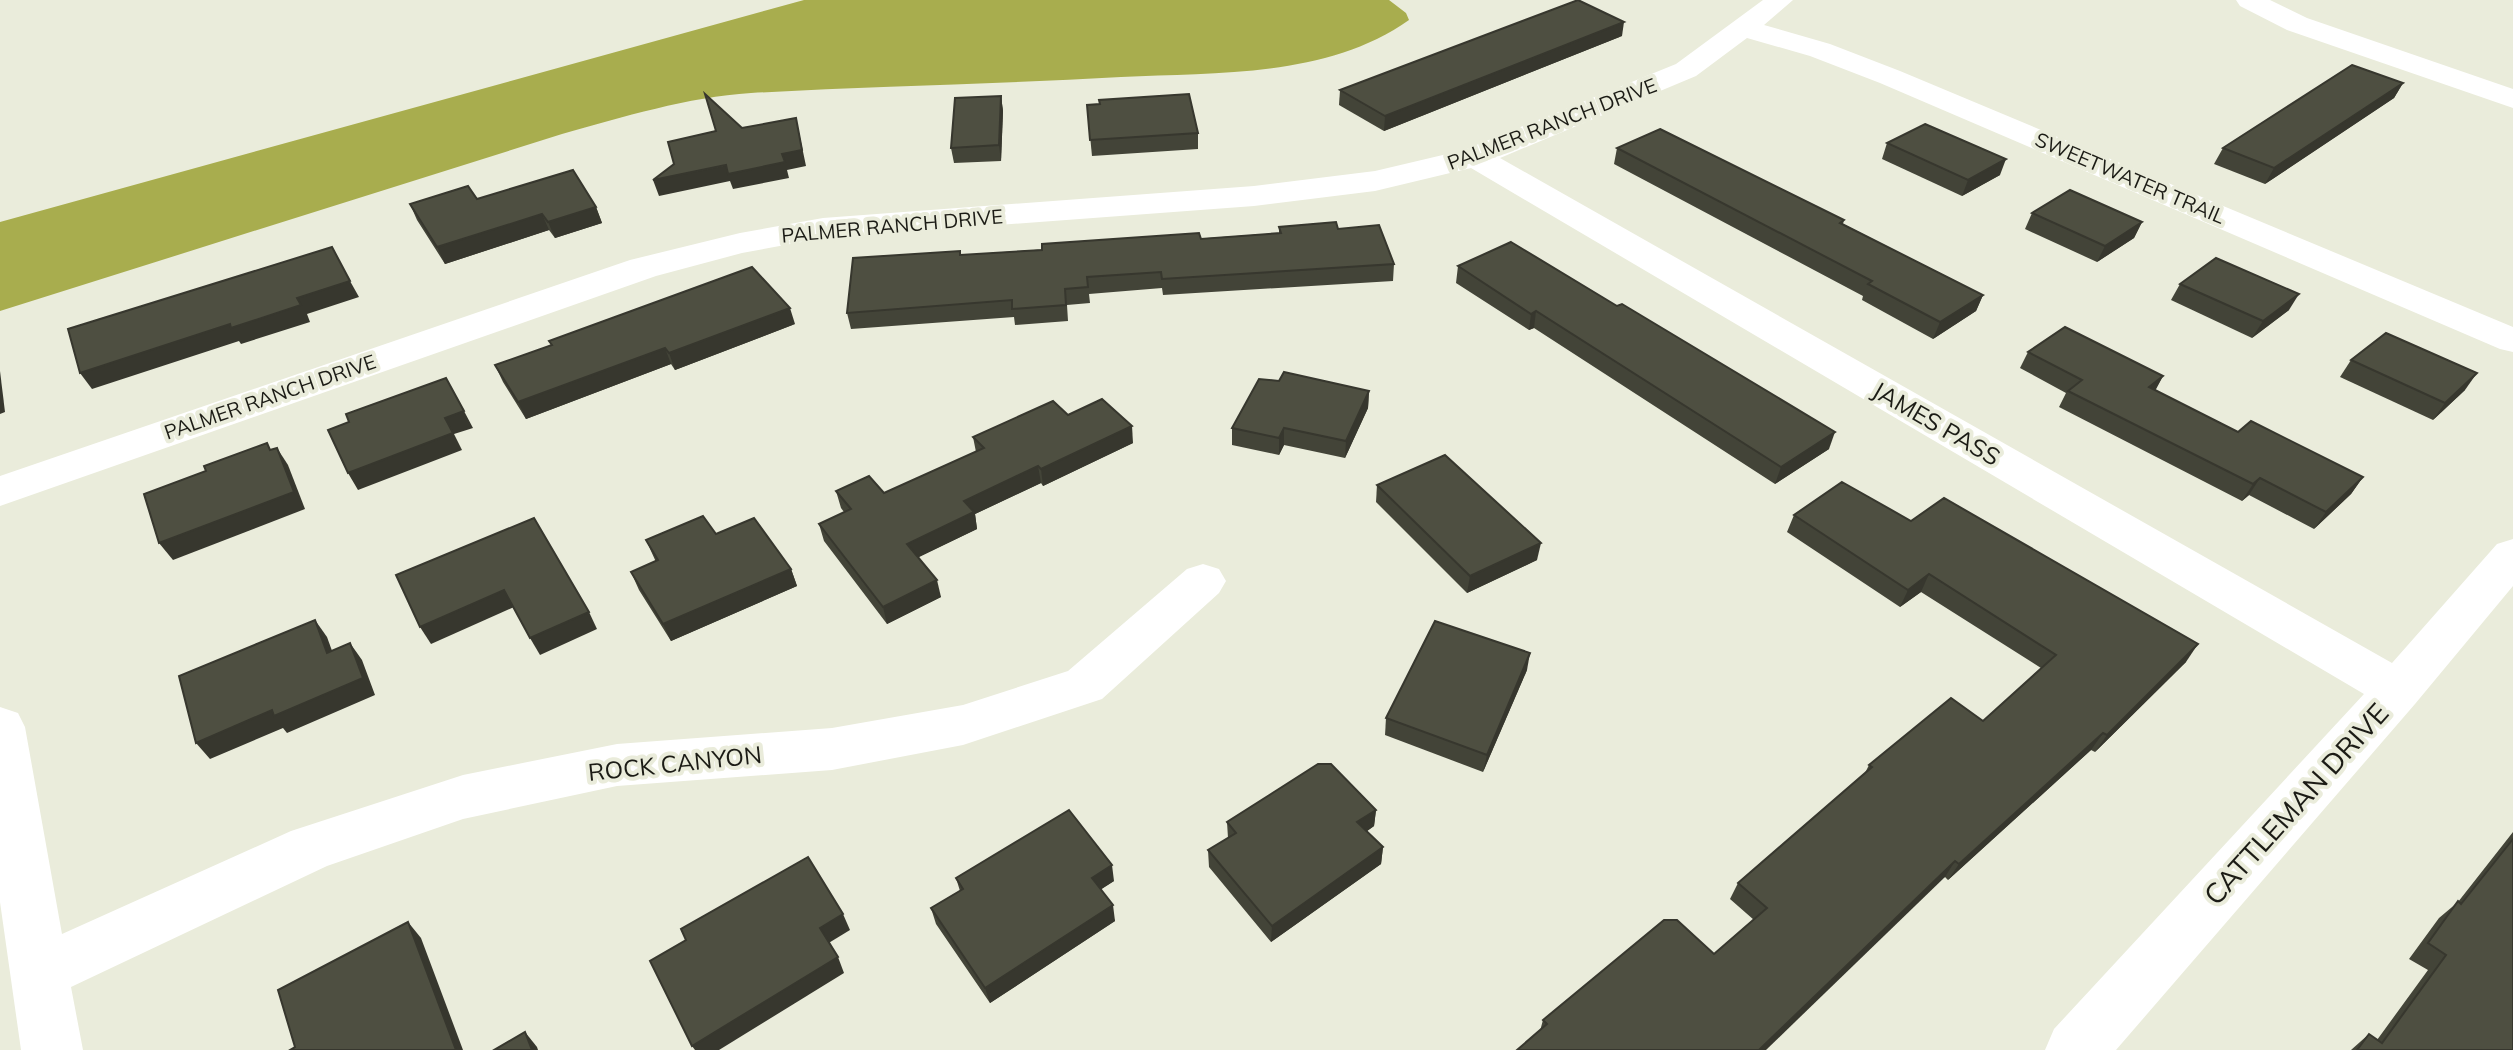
<svg xmlns="http://www.w3.org/2000/svg" width="2513" height="1050" font-family="Mulish,sans-serif">
<style>
.water{fill:#a8ad4e}
.lines{fill:none;stroke-linecap:round;stroke-linejoin:round}
.street{fill:#fff;fill-rule:evenodd}
.wall{fill:#434438}
.shaded-wall{fill:#37372e}
.building{fill:#4e4f41;stroke:#37372e;stroke-width:2}
.labels{text-anchor:middle;stroke-width:8;stroke-linejoin:round;paint-order:stroke}
.far-street-label{font-size:20px;fill:#1b1b15;stroke:#eaecdb}
.street-label{font-size:24px;fill:#1b1b15;stroke:#eaecdb}
.near-street-label{font-size:28px;fill:#1b1b15;stroke:#eaecdb}
</style>
<rect width="100%" height="100%" fill="#eaecdb"/>
<path class="water" d="M804,0H1389L1406,13L1409,20C1327,78 1217,72 1121,77C998,84 874,86 751,93C688,97 623,117 562,134L0,311V222Z"/>
<g class="lines">
<g class="street">
<path d="M1763,0H1793L1764,25L1830,44L1900,71L2513,327V352L2500,349L1880,83L1810,56L1747,38L1696,76L1500,158L2392,663L2497,544L2513,539V586L2415,704L2116,1050H2045L2054,1029L2364,694L1471,168L1375,191L1254,206L823,238L742,253L656,276L0,506V476L630,260L740,233L823,218L1254,186L1375,171L1464,150L1676,64Z"/>
<path d="M2236,0H2270L2307,18L2513,89V108L2287,30L2240,6Z"/>
<path d="M1203,564L1219,569L1226,581L1219,593L1102,699L963,745L832,770L617,786L463,819L327,866L71,987L83,1050H21L0,902V707L18,713L25,727L62,934L291,831L463,775L617,744L832,728L963,705L1068,671L1187,569Z"/>
</g>
</g>
<g class="wall">
<path d="M1622,36L1384,131L1339,105L1340,90Z"/>
<path d="M2403,83L2394,98L2265,184L2214,164L2223,148Z"/>
<path d="M1001,96L1003,111L1001,161L954,163L951,148Z"/>
<path d="M1100,104L1198,133V149L1092,156L1087,105Z"/>
<path d="M1887,143L2000,175L1962,196L1882,159Z"/>
<path d="M1617,148L1844,220L1843,224L1983,295L1976,311L1933,339L1862,300L1863,296L1614,164Z"/>
<path d="M477,199L596,207L602,223L555,238L549,230L445,264L417,220L410,204Z"/>
<path d="M2032,213L2142,222L2134,238L2097,262L2025,229Z"/>
<path d="M1279,227L1338,229L1394,264L1393,281L1163,295L1162,288L1089,294L1090,303L1067,305L1068,321L1015,325L1014,317L851,329L847,313L961,255L1279,233Z"/>
<path d="M1458,266L1829,449L1775,484L1534,328L1529,330L1456,283Z"/>
<path d="M2180,284L2289,310L2252,338L2171,300Z"/>
<path d="M795,324L675,370L671,364L526,419L503,382L495,365Z"/>
<path d="M2028,352L2163,376L2155,390L2238,432L2363,477L2351,494L2314,529L2249,495L2242,501L2059,407L2066,393L2020,368Z"/>
<path d="M2351,360L2465,390L2433,420L2340,377Z"/>
<path d="M1369,391L1368,408L1345,458L1284,445L1279,455L1232,445V428Z"/>
<path d="M1068,415L1133,443L1043,486L1041,483L975,514L977,529L918,557L941,597L887,624L824,541L819,524L844,512L841,508L836,491L884,493L976,452L973,437Z"/>
<path d="M1377,485L1537,560L1467,593L1376,502Z"/>
<path d="M1794,515L1911,521L2186,662L2095,752L2091,750L1948,880L1945,877L1540,1031L1543,1020L1714,954L1754,920L1730,899L1738,883L1865,773L1869,765L1983,721L2041,668L1921,592L1900,607L1787,532Z"/>
<path d="M716,534L791,569L797,586L671,641L639,590L631,572L656,562L646,540Z"/>
<path d="M1527,670L1483,772L1385,735L1386,718Z"/>
<path d="M1376,810L1374,826L1367,831L1383,847L1381,864L1271,942L1209,867L1208,850L1228,838L1227,822Z"/>
<path d="M2513,832V1050H2351L2369,1034L2377,1040L2428,970L2409,959L2439,918L2458,902Z"/>
<path d="M956,878L1114,881L1101,889L1115,921L990,1003L936,924L931,908L960,891Z"/>
</g>
<g class="shaded-wall">
<path d="M1624,22L1622,36L1384,131L1385,116Z"/>
<path d="M2403,83L2394,98L2265,184L2274,168Z"/>
<path d="M1001,96L1003,111L1001,161L999,145Z"/>
<path d="M796,118L806,166L787,170L789,178L733,189L730,181L659,196L653,180L782,154Z"/>
<path d="M2006,159L2000,175L1962,196L1968,180Z"/>
<path d="M596,207L602,223L555,238L548,222Z"/>
<path d="M542,214L549,230L445,264L437,247Z"/>
<path d="M2142,222L2134,238L2097,262L2105,246Z"/>
<path d="M350,281L359,297L307,314L310,322L241,344L239,341L92,389L80,373L230,324L297,298Z"/>
<path d="M2299,294L2289,310L2252,338L2263,321Z"/>
<path d="M1983,295L1976,311L1933,339L1940,322Z"/>
<path d="M790,308L795,324L675,370L669,353Z"/>
<path d="M1536,311L1534,328L1529,330L1531,314Z"/>
<path d="M665,348L671,364L526,419L518,402Z"/>
<path d="M0,371L5,412L0,414Z"/>
<path d="M2477,373L2465,390L2433,420L2445,403Z"/>
<path d="M2163,376L2154,393L2149,387Z"/>
<path d="M1369,391L1368,408L1345,458L1346,441Z"/>
<path d="M464,411L473,428L454,434L462,450L358,490L348,473L445,418Z"/>
<path d="M1132,426L1133,443L1043,486L1041,469Z"/>
<path d="M1284,428V445L1279,455V438Z"/>
<path d="M1835,432L1829,449L1775,484L1781,467Z"/>
<path d="M277,448L288,465L305,509L173,560L159,543Z"/>
<path d="M1038,466L1041,483L975,514L977,529L911,561L907,544L964,501Z"/>
<path d="M2363,477L2351,494L2314,529L2326,512Z"/>
<path d="M2260,478L2249,495L2242,501L2253,484Z"/>
<path d="M1541,543L1537,560L1467,593L1470,576Z"/>
<path d="M791,569L797,586L671,641L663,624Z"/>
<path d="M1929,574L1921,592L1900,607L1908,590Z"/>
<path d="M937,580L941,597L887,624L883,607Z"/>
<path d="M504,590L514,607L431,644L420,627Z"/>
<path d="M589,612L597,629L540,655L530,638Z"/>
<path d="M315,620L327,637L339,670L327,653Z"/>
<path d="M350,643L362,660L375,695L287,733L283,728L210,759L196,743L272,710Z"/>
<path d="M2198,644L2186,662L2095,752L2107,735Z"/>
<path d="M1530,653L1527,670L1483,772L1487,755Z"/>
<path d="M2103,733L2091,750L1948,880L1959,864Z"/>
<path d="M1376,810L1374,826L1356,839L1357,822Z"/>
<path d="M1383,847L1381,864L1271,942L1272,926Z"/>
<path d="M1955,861L1945,877L1766,1050H1759Z"/>
<path d="M1112,865L1114,881L1094,894L1092,878Z"/>
<path d="M1113,905L1115,921L990,1003L985,988Z"/>
<path d="M843,914L850,930L827,944L820,928Z"/>
<path d="M408,922L421,938L463,1050H456Z"/>
<path d="M838,957L844,973L719,1050H695L692,1046Z"/>
<path d="M525,1032L537,1047L538,1050H532Z"/>
</g>
<g class="building">
<path d="M1578,0L1624,22L1385,116L1340,90Z"/>
<path d="M2352,65L2403,83L2274,168L2223,148Z"/>
<path d="M705,94L742,128L796,118L802,150L782,154L785,162L728,174L726,165L653,180L674,164L668,142L716,131Z"/>
<path d="M1189,94L1198,133L1090,140L1087,105L1100,104L1099,100Z"/>
<path d="M1001,96L999,145L951,148L955,98Z"/>
<path d="M1925,124L2006,159L1968,180L1887,143Z"/>
<path d="M1660,129L1844,220L1840,223L1983,295L1940,322L1868,284L1872,281L1617,148Z"/>
<path d="M573,170L596,207L548,222L542,214L437,247L410,204L468,186L477,199Z"/>
<path d="M2070,190L2142,222L2105,246L2032,213Z"/>
<path d="M1336,222L1338,229L1379,225L1394,264L1162,279L1161,272L1087,277L1088,287L1065,289L1066,305L1012,309V300L847,313L853,258L960,251V255L1042,250V244L1199,233L1201,239L1281,233L1279,227Z"/>
<path d="M1511,242L1617,306L1622,304L1835,432L1781,467L1536,311L1531,314L1458,266Z"/>
<path d="M332,247L350,281L297,298L301,305L231,328L230,324L80,373L68,329Z"/>
<path d="M2216,258L2299,294L2263,321L2180,284Z"/>
<path d="M752,267L790,308L669,353L665,348L518,402L495,365L552,345L549,341Z"/>
<path d="M2065,327L2163,376L2149,387L2238,432L2251,421L2363,477L2326,512L2260,478L2253,484L2068,391L2082,380L2028,352Z"/>
<path d="M2386,333L2477,373L2445,403L2351,360Z"/>
<path d="M1284,372L1369,391L1346,441L1284,428L1279,438L1232,428L1259,379L1279,381Z"/>
<path d="M446,378L464,411L445,418L453,433L348,473L328,430L349,422L346,414Z"/>
<path d="M1102,399L1132,426L1041,469L1038,466L964,501L974,512L907,544L937,580L883,607L819,524L851,509L836,491L869,476L884,493L984,448L973,437L1053,401L1068,415Z"/>
<path d="M267,443L270,450L277,448L294,492L159,543L144,494L206,471L204,466Z"/>
<path d="M1445,455L1541,543L1470,576L1377,485Z"/>
<path d="M1842,482L1911,521L1944,498L2198,644L2107,735L2103,733L1959,864L1955,861L1759,1050H1517L1547,1024L1543,1020L1664,920H1677L1714,954L1767,908L1738,883L1872,767L1869,765L1951,698L1983,721L2056,655L1929,574L1908,590L1794,515Z"/>
<path d="M703,516L716,534L754,518L791,569L663,624L631,572L658,560L646,540Z"/>
<path d="M534,518L589,612L530,638L504,590L420,627L396,575Z"/>
<path d="M315,620L327,653L350,643L363,678L274,716L272,710L196,743L179,676Z"/>
<path d="M1435,621L1530,653L1487,755L1386,718Z"/>
<path d="M1318,764H1331L1376,810L1357,822L1383,847L1272,926L1208,850L1236,833L1227,822Z"/>
<path d="M1069,810L1112,865L1092,878L1113,905L985,988L931,908L963,889L956,878Z"/>
<path d="M2513,839V1050H2357L2369,1034L2382,1043L2446,955L2428,943L2458,901L2461,904Z"/>
<path d="M808,857L843,914L820,928L838,957L692,1046L650,961L686,940L681,929Z"/>
<path d="M408,922L456,1050H290L295,1047L278,990Z"/>
<path d="M525,1032L532,1050H494Z"/>
</g>
<g class="labels">
<g class="far-street-label">
<text transform="translate(1552 124) rotate(-21)" y="7">PALMER RANCH DRIVE</text>
<text transform="translate(2130 178) rotate(23)" y="7">SWEETWATER TRAIL</text>
<text transform="translate(892 226) rotate(-5)" y="7">PALMER RANCH DRIVE</text>
<text transform="translate(270 397) rotate(-19)" y="7">PALMER RANCH DRIVE</text>
</g>
<g class="street-label">
<text transform="translate(1936 424) rotate(30)" y="8">JAMES PASS</text>
<text transform="translate(675 764) rotate(-6)" y="8">ROCK CANYON</text>
</g>
<g class="near-street-label">
<text transform="translate(2296 804) rotate(-48)" y="10">CATTLEMAN DRIVE</text>
</g>
</g>
</svg>
